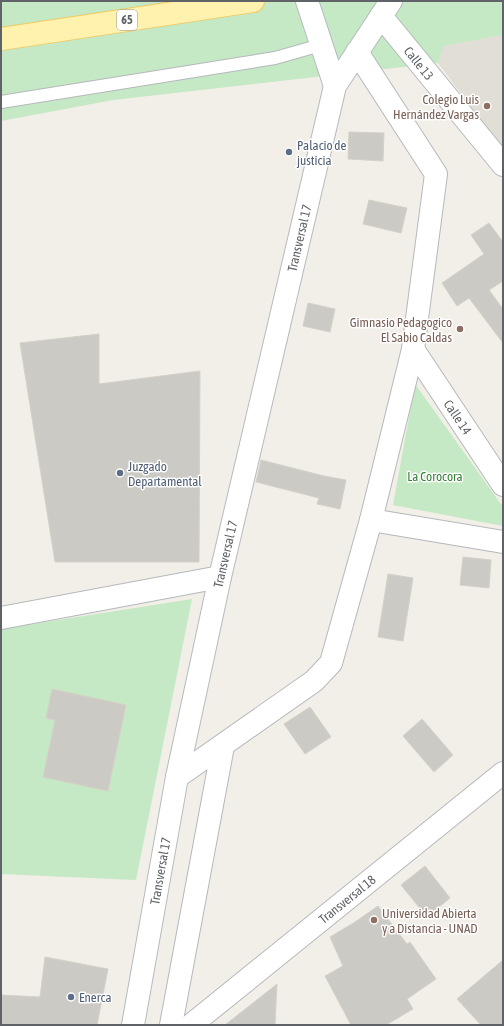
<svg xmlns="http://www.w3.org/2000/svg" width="504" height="1026" font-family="'Asap Condensed',sans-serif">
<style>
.education{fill:#e1ded6}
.green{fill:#c5e8c5}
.building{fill:#cccac5;stroke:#d6d1c6}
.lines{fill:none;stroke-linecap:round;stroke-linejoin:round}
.lane-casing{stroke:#b5b8bc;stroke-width:14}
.street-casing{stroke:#b5b8bc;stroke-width:24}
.secondary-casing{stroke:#b6babf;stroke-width:24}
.primary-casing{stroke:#f2c960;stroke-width:24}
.lane{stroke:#fff;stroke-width:12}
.street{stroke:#fff;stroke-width:22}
.secondary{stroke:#fff;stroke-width:22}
.primary{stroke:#fff2af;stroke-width:22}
.education-dot{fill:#8d6e63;stroke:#fff;stroke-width:1.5}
.service-dot{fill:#5c6f8a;stroke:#fff;stroke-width:1.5}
.labels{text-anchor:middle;stroke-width:3;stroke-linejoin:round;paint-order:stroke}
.shield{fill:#fff;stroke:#8f9295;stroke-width:1}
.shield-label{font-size:12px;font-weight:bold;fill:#5f6368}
.street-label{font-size:13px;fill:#5f6368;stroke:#fff}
.education-label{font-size:13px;fill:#785e54;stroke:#fff;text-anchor:end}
.service-label{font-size:13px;fill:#4e5e75;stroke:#fff;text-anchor:start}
.park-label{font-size:13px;fill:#348238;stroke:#fff}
</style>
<rect width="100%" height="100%" fill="#f1efe8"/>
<path class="education" d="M503,35V149L438,63L442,46Z"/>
<g class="green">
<path d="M1,1H503V35L443,46L438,63L113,100L1,121Z"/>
<path d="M415,384L503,507V526L393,505Z"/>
<path d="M192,599L136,880L1,874V629Z"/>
</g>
<g class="building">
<path d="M349,132L384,133L383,161L348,159Z"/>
<path d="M369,200L407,208L401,233L363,224Z"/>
<path d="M489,223L503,242V281L489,290L503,309V343L469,298L457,306L442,283L484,254L471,235Z"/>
<path d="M308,303L335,309L330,332L303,326Z"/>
<path d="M99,334V384L200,371L199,562H55L20,343Z"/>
<path d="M261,460L324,476L346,480L340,509L317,504L319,498L256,482Z"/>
<path d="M463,557L491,560L489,588L460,585Z"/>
<path d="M388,574L413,578L403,641L378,637Z"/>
<path d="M52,689L126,705L108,791L43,777L55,720L46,718Z"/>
<path d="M310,707L331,737L305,754L284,724Z"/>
<path d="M422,719L453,755L434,772L403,736Z"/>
<path d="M425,866L450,898L427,917L401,885Z"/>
<path d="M378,906L407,944L410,942L436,979L407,999L413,1009L386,1025H351L325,976L343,966L330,937L355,922Z"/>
<path d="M45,957L108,969L97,1025H1V995L40,997Z"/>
<path d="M503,960V1025H481L457,999Z"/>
<path d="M277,984L275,1025H225Z"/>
</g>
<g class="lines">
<g class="lane-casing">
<path id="lane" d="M1,102L275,58L321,45"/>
</g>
<g class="street-casing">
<g id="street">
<path d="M381,16L503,165"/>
<path d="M413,349L503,485"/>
<path d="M371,520L503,542"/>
<path d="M1,618L220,577"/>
<path d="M177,777L314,681L331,663L371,520L413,349L436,174L357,52"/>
<path d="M171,1025L223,746"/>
<path d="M191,1025L503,773"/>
</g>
</g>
<g class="secondary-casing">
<g id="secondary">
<path d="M307,1L335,86"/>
<path d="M133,1025L177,777L220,577L335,86L391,1"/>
</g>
</g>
<g class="primary-casing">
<path id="primary" d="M1,39L253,1"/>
</g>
<use href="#lane" class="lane"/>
<use href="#street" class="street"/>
<use href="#secondary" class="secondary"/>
<use href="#primary" class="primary"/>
</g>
<g class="education-dot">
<circle cx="487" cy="106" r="4"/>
<circle cx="460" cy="329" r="4"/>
<circle cx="374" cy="920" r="4"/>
</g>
<g class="service-dot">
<circle cx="289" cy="152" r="4"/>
<circle cx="120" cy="473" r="4"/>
<circle cx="71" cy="997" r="4"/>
</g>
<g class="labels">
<rect class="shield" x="117" y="10" width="20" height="20" rx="3"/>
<g class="shield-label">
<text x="127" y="24">65</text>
</g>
<g class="street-label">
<text transform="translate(419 63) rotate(51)" y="5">Calle 13</text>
<text transform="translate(299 238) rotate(-77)" y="5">Transversal 17</text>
<text transform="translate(458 417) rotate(56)" y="5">Calle 14</text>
<text transform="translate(225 554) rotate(-77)" y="5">Transversal 17</text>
<text transform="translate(160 871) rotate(-80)" y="5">Transversal 17</text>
<text transform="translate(347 899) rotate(-39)" y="5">Transversal 18</text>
</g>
<g class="education-label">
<text x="479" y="104">Colegio Luis<tspan x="479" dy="15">Hernández Vargas</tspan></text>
<text x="452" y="327">Gimnasio Pedagogico<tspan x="452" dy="15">El Sabio Caldas</tspan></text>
<text x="382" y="918" text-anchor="start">Universidad Abierta<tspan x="382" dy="15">y a Distancia - UNAD</tspan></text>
</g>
<g class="service-label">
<text x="297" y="150">Palacio de<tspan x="297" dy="15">justicia</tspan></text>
<text x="128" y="471">Juzgado<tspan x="128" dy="15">Departamental</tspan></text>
<text x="79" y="1002">Enerca</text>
</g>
<g class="park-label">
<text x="435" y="481">La Corocora</text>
</g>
</g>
<rect width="504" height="1026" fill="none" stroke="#5f6368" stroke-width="4"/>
</svg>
